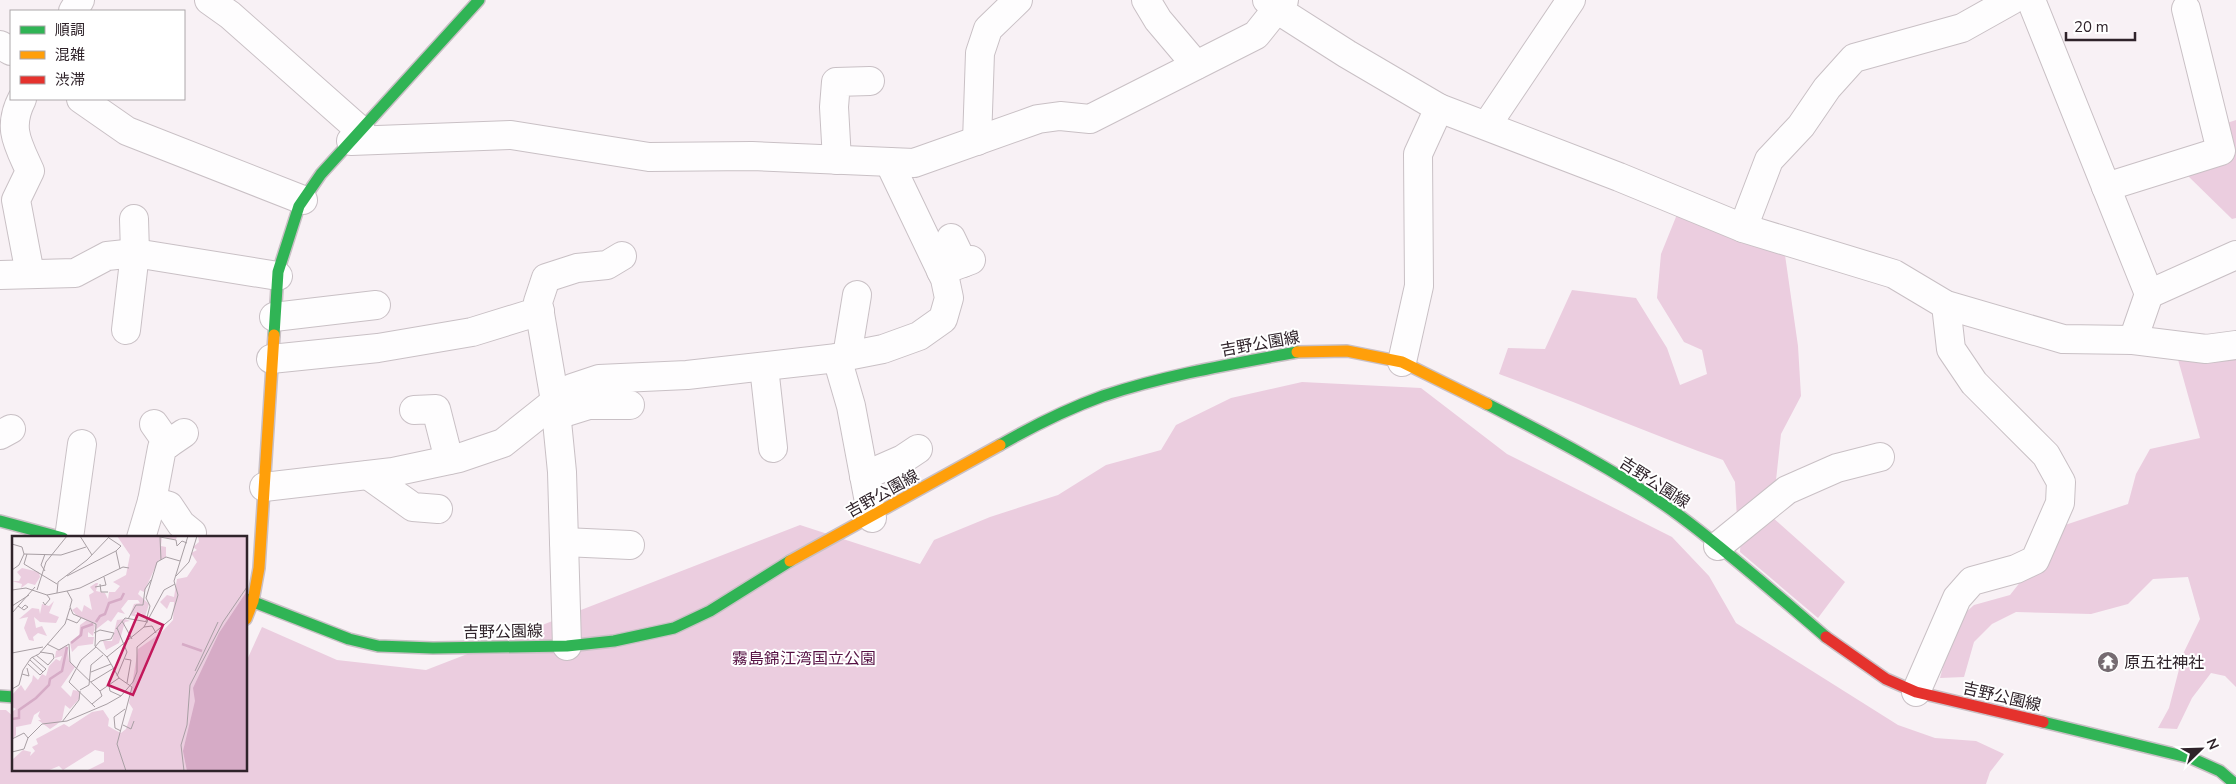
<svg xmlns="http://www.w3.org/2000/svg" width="2236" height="784" font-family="'Nunito Sans','Noto Sans JP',sans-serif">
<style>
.green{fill:#ebcddf}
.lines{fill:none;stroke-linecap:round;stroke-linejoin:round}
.street-casing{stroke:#c9c0c5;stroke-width:30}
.fast-casing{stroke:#c9c0c5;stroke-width:14}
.slow-casing{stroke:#c9c0c5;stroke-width:14}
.jam-casing{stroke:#c9c0c5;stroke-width:14}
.street{stroke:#fefdfe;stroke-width:28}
.fast{stroke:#30b455;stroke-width:11}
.slow{stroke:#ff9f0a;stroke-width:11}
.jam{stroke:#e5322d;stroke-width:11}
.labels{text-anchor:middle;stroke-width:4;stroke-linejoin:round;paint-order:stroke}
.street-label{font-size:16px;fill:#2f232a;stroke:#fff}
.park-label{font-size:16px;fill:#551143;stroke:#fff}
.poi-label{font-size:16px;fill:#2f232a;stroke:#fff;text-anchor:start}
.inset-river{fill:none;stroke:#d6abc6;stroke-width:2.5}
.inset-road{fill:none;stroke:#a89fa4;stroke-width:1}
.view{fill:#c2185b;fill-opacity:0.15;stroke:#c2185b;stroke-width:2.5}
.inset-edge{fill:none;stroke:#2f232a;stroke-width:2.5}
</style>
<rect width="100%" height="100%" fill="#f8f1f5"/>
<g class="green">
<path d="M2236,120V218L2232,219L2185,173L2224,124Z"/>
<path d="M1680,207L1785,255L1798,346L1801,396L1781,434L1772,517L1845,582L1818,618L1740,552L1741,532L1737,519L1735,482L1723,460C1648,433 1574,401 1499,374L1508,348L1545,349L1572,290L1636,298L1667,348L1680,385L1707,374L1702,350L1684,342L1657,298L1661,254Z"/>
<path d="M2236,353V687L2225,676L2211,673L2192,698L2177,729L2158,728L2169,708L2183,654L2200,619L2188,577L2153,579L2128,604L2091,614L2016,612L1992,624L1974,642L1964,677L1940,678L1955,622L1974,605L2010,595L2033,566L2053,529L2128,504L2136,474L2150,449L2200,438L2177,356Z"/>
<path d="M1302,382L1421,388L1507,454L1672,537L1709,576L1736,623L1898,725L1935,738L1976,741L2004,754L1990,772L1986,784H0V710H6L14,717V770H246V662L262,627L337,660L426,670L800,525L920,564L934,540L990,517L1058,495L1106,465L1161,450L1176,425L1231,398Z"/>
</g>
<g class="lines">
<g class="street-casing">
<g id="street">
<path d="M209,0L230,15L361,131"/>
<path d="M1146,0L1158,20L1196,65"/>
<path d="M1267,0L1278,10L1347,54L1439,108L1619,177L1743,228L1894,274L1946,305L2063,339L2133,340L2206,349L2236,345"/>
<path d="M2031,0L2149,294L2133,340"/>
<path d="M73,11L80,0"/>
<path d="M0,45L11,51"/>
<path d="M22,99C7,128 18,144 30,171L16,200L30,274"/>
<path d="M81,99L127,131L303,200"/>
<path d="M1487,125L1571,0"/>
<path d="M351,141L511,135L649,157L752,156L914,163L1038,119L1060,116L1090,119L1256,35L1284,0"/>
<path d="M977,141L980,53L988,29L1018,0"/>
<path d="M837,160L834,107L836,82L870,81"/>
<path d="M2106,187L2221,151L2186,9"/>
<path d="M1743,228L1769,160L1801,126L1827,88L1854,58L1962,28L2012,0"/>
<path d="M951,238L963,263"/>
<path d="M941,271L971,260"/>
<path d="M0,275L75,273L107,256L135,253L278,276"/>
<path d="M2149,294L2236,255"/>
<path d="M274,317L376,305"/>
<path d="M126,330L135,253L134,219"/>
<path d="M847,356L857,295"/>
<path d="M837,358L851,406L872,518"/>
<path d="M271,359L378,348L472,332L540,311"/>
<path d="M1402,362L1419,286L1418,154L1439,108"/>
<path d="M764,367L773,448"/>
<path d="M414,410L436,409L449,460"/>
<path d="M557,415L589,405H630"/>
<path d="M154,424L168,444"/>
<path d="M0,435L11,429"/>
<path d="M368,475L413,507L438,509"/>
<path d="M864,476L903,459L918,449"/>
<path d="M264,487L393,472L459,458L503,443L572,388L599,379L687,375L837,358L883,349L919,336L943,319L949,298L945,279L889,162"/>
<path d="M152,501L169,506L181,524L192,533"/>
<path d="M69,538L82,444"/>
<path d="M141,538L152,501L162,448L184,433"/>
<path d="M564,542L630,545"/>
<path d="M1718,546L1787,490L1837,468L1880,457"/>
<path d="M567,646L562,472L555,401L538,302L546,278L577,268L607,265L622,256"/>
<path d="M1916,692L1957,598L1972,581L2016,569L2035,560L2060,503L2061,482L2046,455L1974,383L1951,349L1946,305"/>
</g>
</g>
<g class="fast-casing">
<g id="fast">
<path d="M274,335L278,272L299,206L321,174L479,0"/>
<path d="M1487,404C1550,436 1623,474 1680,516C1731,554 1778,596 1826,637"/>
<path d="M1000,445C1033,426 1067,409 1103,396C1166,375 1232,364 1297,352"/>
<path d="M0,521L63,538"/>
<path d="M246,599L349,639L378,646L433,648L567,646L614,641L674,628L710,611L790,561"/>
<path d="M0,696L14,697"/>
<path d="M2043,722L2191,758L2220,771L2235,784"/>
</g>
</g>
<g class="slow-casing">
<g id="slow">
<path d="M1297,352L1347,351L1402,362L1487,404"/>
<path d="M790,561L1000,445"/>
<path d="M246,619L253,601L259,568L274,335"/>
</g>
</g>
<g class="jam-casing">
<path id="jam" d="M1826,637L1886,679L1916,692L2043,722"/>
</g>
<use href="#street" class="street"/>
<use href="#fast" class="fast"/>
<use href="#slow" class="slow"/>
<use href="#jam" class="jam"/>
</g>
<defs>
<g id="temple-disc" transform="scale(1.125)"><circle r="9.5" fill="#756b71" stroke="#fff"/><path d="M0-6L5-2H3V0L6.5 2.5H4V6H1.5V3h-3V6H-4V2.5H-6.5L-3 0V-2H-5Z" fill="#fff"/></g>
</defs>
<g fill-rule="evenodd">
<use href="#temple-disc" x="2108" y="662"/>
</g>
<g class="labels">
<g class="street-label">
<text transform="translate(1260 343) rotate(-10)" y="6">吉野公園線</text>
<text transform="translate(1655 482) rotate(33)" y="6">吉野公園線</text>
<text transform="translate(882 493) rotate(-29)" y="6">吉野公園線</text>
<text transform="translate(503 631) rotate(-1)" y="6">吉野公園線</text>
<text transform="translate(2002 696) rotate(13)" y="6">吉野公園線</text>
</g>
<g class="park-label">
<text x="804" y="664">霧島錦江湾国立公園</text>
</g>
<g class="poi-label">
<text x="2124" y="668">原五社神社</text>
</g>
</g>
<g transform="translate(12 536)">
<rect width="235" height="235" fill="#f8f1f5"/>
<path d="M105,0H165L164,4L150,1L149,10L154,11V21L146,25L132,56L128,54L126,58L137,68L133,81L129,77H123L125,81L118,79L122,68L128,67L126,64H116L109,73L113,78L106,76L99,86L96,84L82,95L84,89L65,80L60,74L65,71L70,76L72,69L80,74L77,59L82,56L78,51L84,47H86L84,55L93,57L96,63L97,56H103L108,50L101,46L114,39L118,19ZM186,0H235V235H74L92,226V216L83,214L51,234L47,230L35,235H0V224L11,214L19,216L18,220L23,215L20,211L26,208L24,203L52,188L57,191L80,176L91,174L97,183L96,190L103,194L109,197L114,193L121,173L117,167L126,113L149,97L161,84L162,66H158L155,73L148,66L155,59L162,61L165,43L175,41L185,26L179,17L185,14L181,11L187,6ZM10,32L27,36L28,41L23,49L16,47L9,52L10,48L0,45H7L9,41L5,36ZM42,65L37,77L47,81L44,87L28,86L22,81L24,92L30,90L35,100L26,97L21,101L22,105L17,104L12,92L16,81L7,83L20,72L27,73L28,78L30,68L37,70ZM113,83L118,85L113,86L107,107L94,114L91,105H100L105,84ZM75,84L83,89L81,100L76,96V101H82L81,108L66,110L60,116L58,107L67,100L68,89ZM55,109L57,124L63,131L49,151L59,161L61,154L67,155L68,162L58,173L53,169L50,184L44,189L38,193L26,184H29L26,180L28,175L22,179L19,188L4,191V199L0,204V176L4,173L0,171V159L9,149L13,155L20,145L21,139L26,144L30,138L34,140L37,130L44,123L48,125L50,120L43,122L44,115Z" fill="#ebcddf"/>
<path d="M235,55V235H175L171,215L183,165L181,152L207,97Z" fill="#d6abc6"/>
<path class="inset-river" d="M84,86L88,80L93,78L97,67L109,63L112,57M59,107L69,99L70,92L81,88M170,108L190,115M0,183L7,182V174L24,162L37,149L38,143L50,135L55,111"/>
<path class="inset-road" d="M68,0L80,19M97,2L109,10L104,15L108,33M0,8L10,11L12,18L7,29L0,34M12,18L49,19L74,11M15,18L12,28L45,48M149,24L148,1L164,4L165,10L170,5L175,7M33,35L29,29L33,18M55,40L104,15M164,40L177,26L185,0M88,48L89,56H96M83,51L94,49L92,41M0,54L14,52L35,59L55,55L60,64L58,71L61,78L84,88L83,110L95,121L107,142L120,151L105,208L114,235M25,54L34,26L55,0M55,55L68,52L111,31L117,32M45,57L46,46L75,24L98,0M31,66L33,69L38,63L35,59M0,70L17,59M6,70L12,74L16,71L13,69L10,72M0,77L23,51M55,83L65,87L69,82M116,83L124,69H131L133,53L139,44M110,85L120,103M134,85L138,70L134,62L145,26L154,21L168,25M132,91L140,90L144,97M105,92L115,116L105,140M104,93L113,82L136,86M82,97L88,94L102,97L99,103L88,105L83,111M35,108L47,114L57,108L58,126L88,155M0,117L31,111M24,119L36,129L42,122L41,118L28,116M95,121L132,91L152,54L163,48M113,123L119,124L115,147M18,124L31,136M16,128L28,139L34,133L20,121M183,135L206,86M79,136L99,128M10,138L17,140L15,132M79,146L102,132M97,150L98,155L109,160M0,153L7,149L11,134L19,122L27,118L53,88L58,72M68,154L77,149L79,129L91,119M88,155L107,142M80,168L90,160L88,155M83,171L57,146L69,124L84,111M50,186L67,164L68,155M111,189L119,193L122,185M109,195L103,192L102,181L113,173M0,203L12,197L16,202M0,216L12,213L16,202L30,188L55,185L95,168L109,160L121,146L125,136V111L159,83L166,59L162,45L176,0M172,235L169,209L175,189L178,149L211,86L235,51"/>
<path class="view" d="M126,78L151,89L121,159L96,149Z"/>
<rect width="235" height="235" class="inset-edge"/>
</g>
<rect x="10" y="10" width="175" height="90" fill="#ffffff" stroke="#aca7aa"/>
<rect x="20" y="26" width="25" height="8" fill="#30b455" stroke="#aca7aa"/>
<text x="55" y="35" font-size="15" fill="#2f232a">順調</text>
<rect x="20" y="51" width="25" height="8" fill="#ff9f0a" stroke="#aca7aa"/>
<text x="55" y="60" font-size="15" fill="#2f232a">混雑</text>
<rect x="20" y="76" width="25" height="8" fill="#e5322d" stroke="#aca7aa"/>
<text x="55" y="85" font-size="15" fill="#2f232a">渋滞</text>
<g transform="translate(2201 749) rotate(67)" stroke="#ffffff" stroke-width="4" paint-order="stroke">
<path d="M0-4L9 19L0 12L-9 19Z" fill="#2f232a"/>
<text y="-8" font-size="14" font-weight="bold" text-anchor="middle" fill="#2f232a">N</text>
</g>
<path d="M2066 32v8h69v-8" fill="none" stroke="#2f232a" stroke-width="2.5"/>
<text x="2074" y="32" font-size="15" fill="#2f232a" stroke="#ffffff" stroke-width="4" paint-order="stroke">20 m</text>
</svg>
